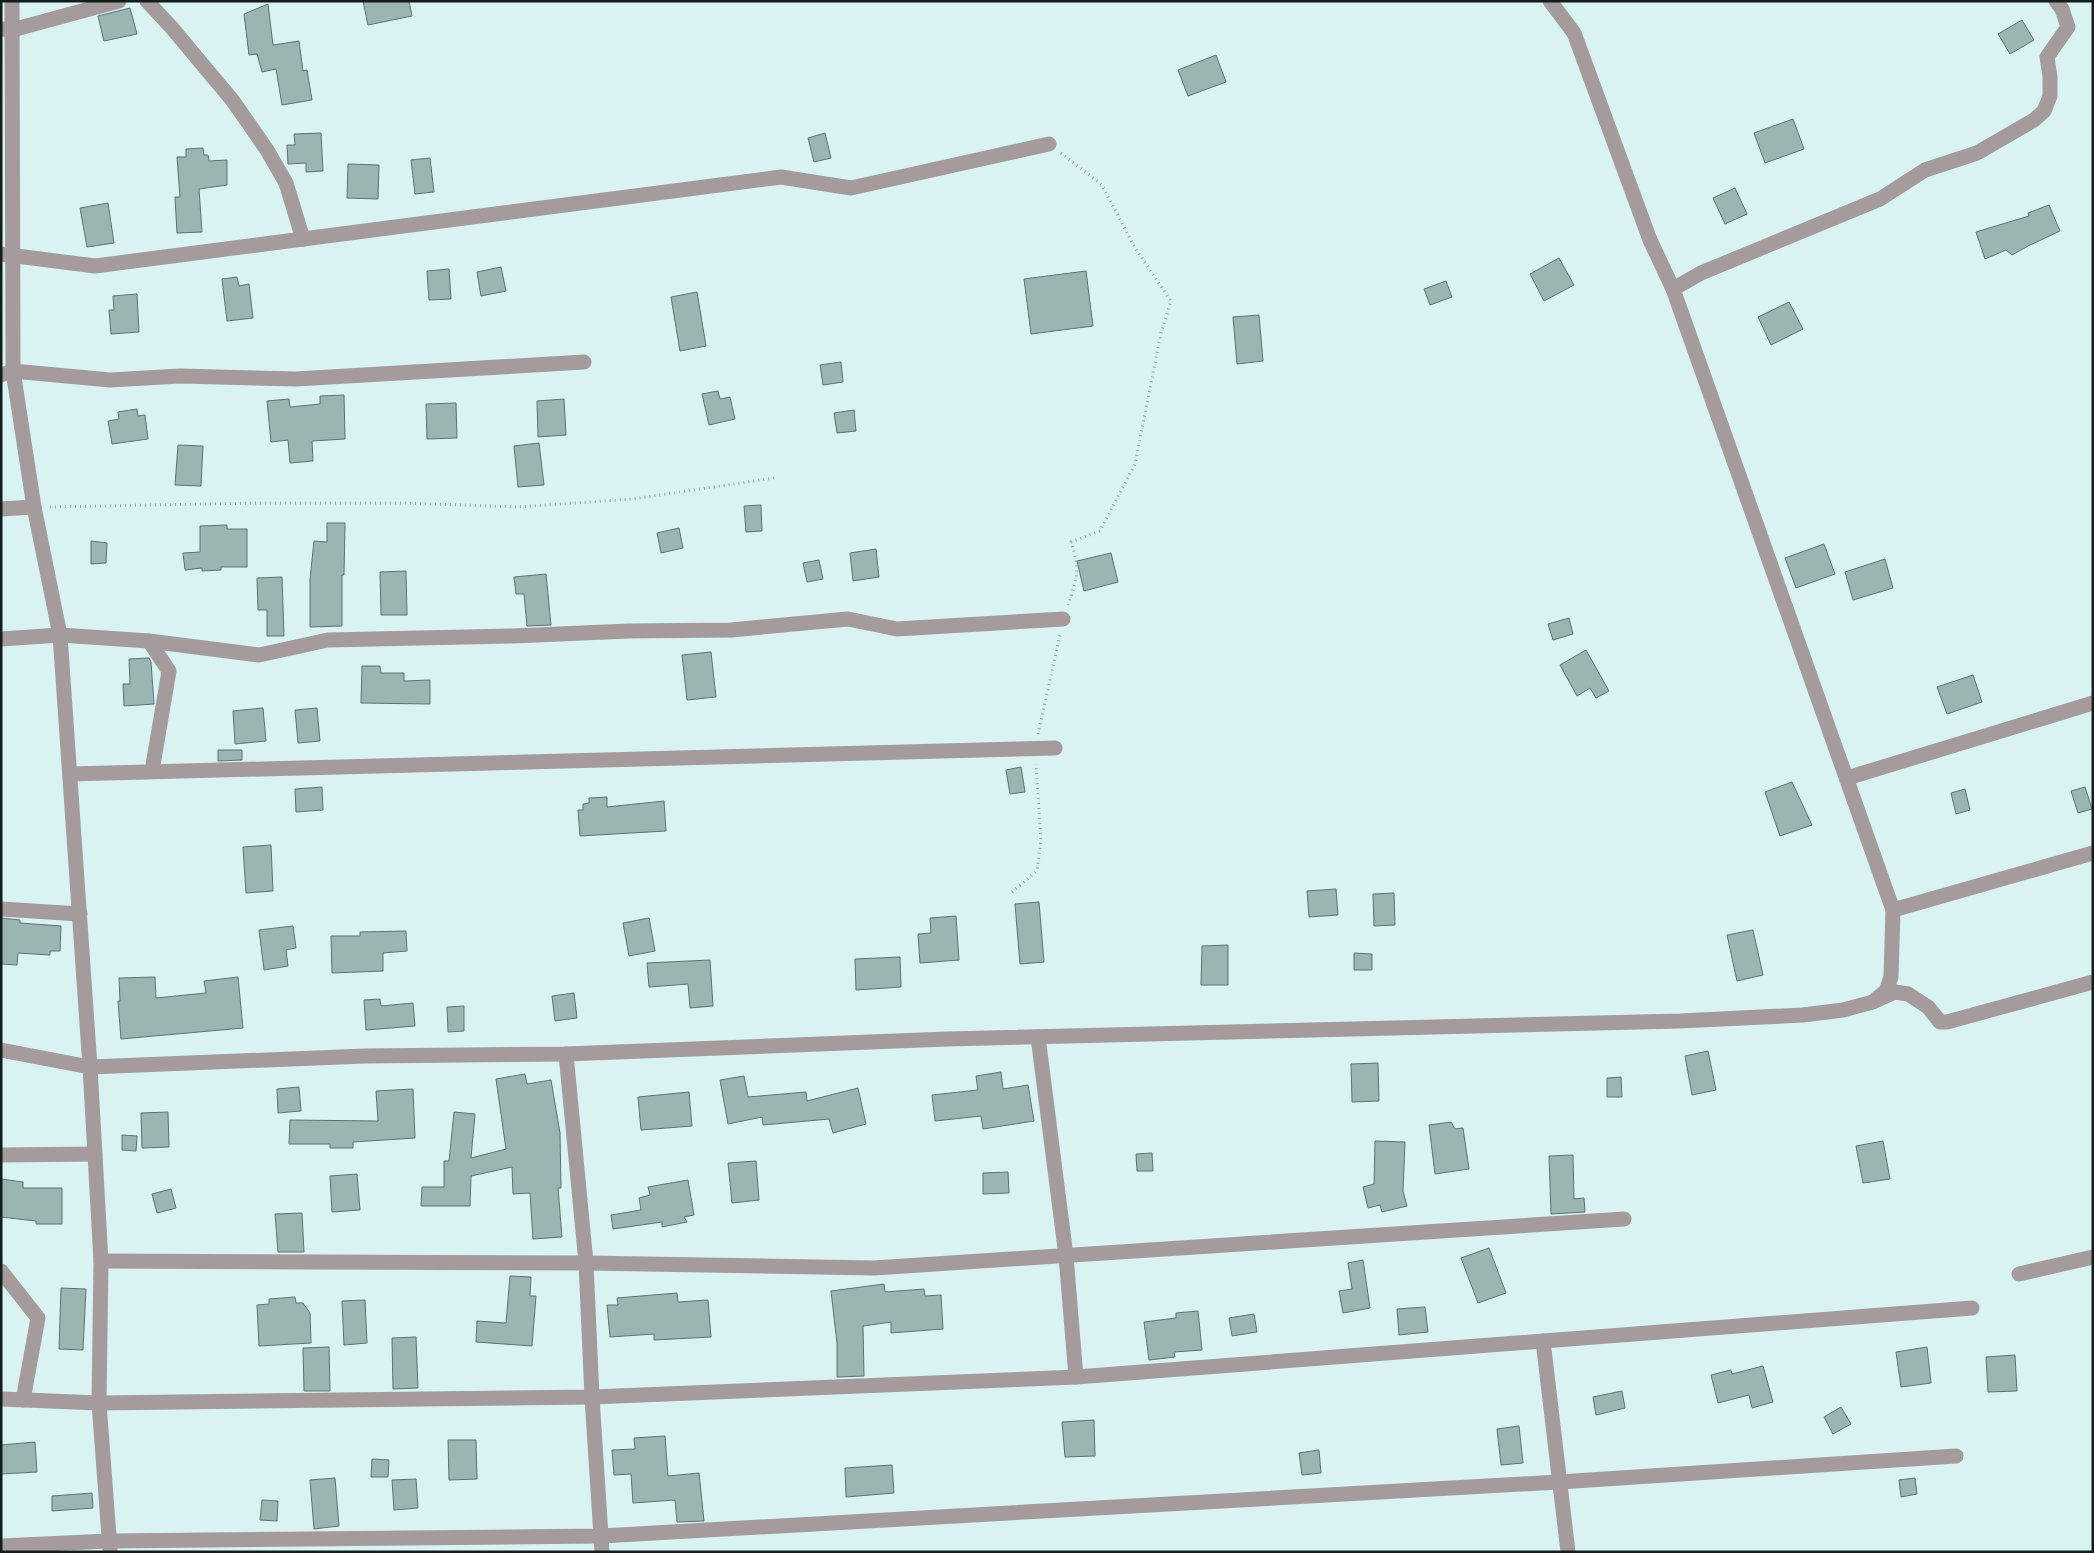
<svg xmlns="http://www.w3.org/2000/svg" width="2094" height="1553" font-family="Arial,sans-serif">
<style>
.building{fill:#9bb5b3;stroke:#5b7372}
.lines{fill:none;stroke-linecap:round;stroke-linejoin:round}
.path{stroke:#90a4a3;stroke-width:3;stroke-dasharray:1 4;stroke-linecap:butt}
.minor{stroke:#a59b9d;stroke-width:15}
</style>
<rect width="100%" height="100%" fill="#d9f3f2"/>
<g class="building">
<path d="M363,1H409L412,16L368,25Z"/>
<path d="M268,4L273,45L299,41L303,71L307,70L312,100L282,105L276,69L262,72L257,54L249,55L244,14Z"/>
<path d="M130,8L137,34L104,41L98,16Z"/>
<path d="M2022,20L2034,40L2010,54L1998,34Z"/>
<path d="M1216,55L1226,82L1188,96L1178,70Z"/>
<path d="M1793,119L1804,149L1765,163L1754,133Z"/>
<path d="M321,133L323,171L306,172V163L288,164L287,145H295L294,134Z"/>
<path d="M825,133L831,158L814,162L808,138Z"/>
<path d="M203,148L204,155H208L209,161L227,160V185L199,189L202,232L177,233L175,197H180L177,157H186V149Z"/>
<path d="M430,158L434,192L415,194L411,160Z"/>
<path d="M348,164L379,165L378,199L347,198Z"/>
<path d="M1735,188L1747,214L1725,224L1713,198Z"/>
<path d="M108,203L114,243L87,247L80,208Z"/>
<path d="M2049,205L2060,231L2028,246L2012,255L2006,250L1985,259L1976,232L2029,216L2028,213Z"/>
<path d="M1559,258L1574,285L1544,301L1530,274Z"/>
<path d="M501,267L506,291L481,296L477,272Z"/>
<path d="M449,269L451,299L429,300L427,271Z"/>
<path d="M1086,271L1093,326L1031,334L1024,279Z"/>
<path d="M237,277L239,286L249,284L253,318L227,321L222,279Z"/>
<path d="M1446,281L1452,297L1430,305L1424,289Z"/>
<path d="M697,292L706,346L680,351L671,297Z"/>
<path d="M137,294L139,332L111,334L109,310H114L113,296Z"/>
<path d="M1789,302L1803,329L1771,345L1758,317Z"/>
<path d="M1259,315L1263,361L1237,364L1233,317Z"/>
<path d="M841,362L843,382L823,385L820,365Z"/>
<path d="M718,391L720,399L730,397L735,419L709,425L702,394Z"/>
<path d="M344,395L345,439L312,441L313,461L290,463L288,440L271,442L267,401L289,399L290,407L320,404V396Z"/>
<path d="M564,399L566,435L538,437L537,401Z"/>
<path d="M456,403L457,438L427,439L426,404Z"/>
<path d="M137,409L138,416L145,415L148,439L112,444L108,421L119,419L118,412Z"/>
<path d="M854,410L856,431L837,433L834,413Z"/>
<path d="M539,443L544,485L518,487L514,446Z"/>
<path d="M178,445L203,446L201,486L175,485Z"/>
<path d="M761,505L762,531L746,532L744,506Z"/>
<path d="M327,523H345L344,575H342V626L310,627V579L314,541L327,542Z"/>
<path d="M227,525V529H247V567H221V570L202,571V568L185,570L183,553L200,552V526Z"/>
<path d="M679,528L683,548L661,553L657,533Z"/>
<path d="M91,541L107,543L106,563L91,564Z"/>
<path d="M1824,544L1835,574L1796,588L1785,558Z"/>
<path d="M876,549L879,577L853,581L850,553Z"/>
<path d="M1111,553L1118,582L1084,591L1077,561Z"/>
<path d="M1885,559L1893,588L1853,600L1845,572Z"/>
<path d="M819,560L823,579L807,582L803,563Z"/>
<path d="M406,571L407,615H381L380,572Z"/>
<path d="M546,574L551,625L527,626L524,594H516L514,577Z"/>
<path d="M282,577L284,636H267V610H258L257,578Z"/>
<path d="M1569,618L1573,634L1553,640L1548,624Z"/>
<path d="M1586,650L1609,691L1596,698L1590,688L1577,696L1560,665Z"/>
<path d="M711,652L716,697L687,700L682,655Z"/>
<path d="M149,658L151,662L154,704L124,706L123,684H130L129,659Z"/>
<path d="M362,666H380L381,673H404V681L430,680V704L361,703Z"/>
<path d="M1973,675L1982,702L1947,714L1937,687Z"/>
<path d="M263,708L266,741L235,744L233,711Z"/>
<path d="M317,708L320,741L298,743L295,710Z"/>
<path d="M218,750H242V760L218,761Z"/>
<path d="M1021,767L1025,792L1010,794L1006,770Z"/>
<path d="M1792,782L1812,825L1780,836L1765,792Z"/>
<path d="M322,787L323,810L296,812L295,789Z"/>
<path d="M2085,787L2092,809L2078,813L2071,791Z"/>
<path d="M1965,789L1970,810L1956,814L1951,793Z"/>
<path d="M607,797V807L664,801L666,831L580,836L578,810H583V804L589,803V798Z"/>
<path d="M271,845L273,891L246,893L243,847Z"/>
<path d="M1336,889L1338,915L1309,917L1307,891Z"/>
<path d="M1394,893L1395,925L1374,926L1373,894Z"/>
<path d="M1039,902L1044,962L1020,964L1015,904Z"/>
<path d="M956,916L959,960L920,963L918,934L931,933L930,918Z"/>
<path d="M1,918L20,920V923L61,926L60,951H50V955L18,953L17,965L1,964Z"/>
<path d="M649,918L655,951L629,956L623,923Z"/>
<path d="M293,926L296,948L286,950L288,966L264,970L259,930Z"/>
<path d="M1753,930L1763,975L1737,981L1727,935Z"/>
<path d="M406,931L407,951L383,953V971L332,973L331,936H360V932Z"/>
<path d="M1228,945V985H1201L1202,946Z"/>
<path d="M1354,953L1372,954V970H1354Z"/>
<path d="M900,957L901,987L856,990L855,959Z"/>
<path d="M710,960L713,1006L690,1008L688,984L649,987L647,963Z"/>
<path d="M155,977L156,998L206,993L204,981L238,977L243,1028L121,1039L118,1001H120L119,978Z"/>
<path d="M574,993L577,1018L555,1021L552,996Z"/>
<path d="M380,999L381,1006L413,1003L415,1026L366,1030L364,1000Z"/>
<path d="M464,1006V1031L448,1032L447,1007Z"/>
<path d="M1708,1051L1716,1090L1692,1095L1685,1056Z"/>
<path d="M1378,1063L1379,1101L1352,1102L1351,1064Z"/>
<path d="M1001,1072L1003,1089L1028,1085L1034,1121L983,1129L981,1116L935,1121L932,1095L978,1090L976,1076Z"/>
<path d="M525,1074L527,1084L551,1080L560,1133L561,1188H558L562,1237L533,1239L530,1193L513,1194L512,1167L471,1176L470,1206H421L422,1187H444V1161H449L454,1112L475,1114L471,1158L506,1149L496,1079Z"/>
<path d="M744,1076L748,1097L806,1092L807,1101L858,1088L866,1124L833,1133L829,1119L763,1125L762,1117L728,1124L720,1080Z"/>
<path d="M1621,1077L1622,1097H1607V1078Z"/>
<path d="M299,1087L301,1111L278,1113L277,1089Z"/>
<path d="M413,1089L415,1138L353,1142V1148H330V1144H289L290,1120L378,1121L376,1091Z"/>
<path d="M689,1092L692,1126L641,1130L638,1097Z"/>
<path d="M168,1112L169,1147L142,1148L141,1113Z"/>
<path d="M1451,1122L1455,1129L1463,1128L1469,1169L1435,1174L1429,1125Z"/>
<path d="M122,1135L137,1136L136,1151L122,1150Z"/>
<path d="M1375,1141L1405,1142L1403,1191L1407,1206L1382,1212L1380,1205L1368,1208L1363,1187L1374,1184Z"/>
<path d="M1883,1141L1890,1179L1863,1183L1856,1146Z"/>
<path d="M1152,1153L1153,1171H1137L1136,1154Z"/>
<path d="M1573,1155L1574,1199L1584,1198L1585,1212L1551,1214L1549,1156Z"/>
<path d="M756,1161L759,1200L732,1203L728,1163Z"/>
<path d="M1008,1172L1009,1193L983,1194V1173Z"/>
<path d="M357,1174L360,1210L332,1212L330,1176Z"/>
<path d="M1,1179L23,1182V1188H62V1224H36V1221L1,1217Z"/>
<path d="M688,1180L694,1215L684,1217L687,1222L662,1227V1222L613,1229L611,1215L641,1210L639,1198L650,1195L648,1187Z"/>
<path d="M171,1189L176,1208L157,1213L152,1194Z"/>
<path d="M302,1213L304,1252H278L275,1214Z"/>
<path d="M1489,1248L1506,1293L1478,1303L1461,1258Z"/>
<path d="M1363,1260L1370,1308L1343,1313L1339,1291L1352,1289L1348,1263Z"/>
<path d="M510,1276L531,1277L530,1296H536L532,1346L476,1342L477,1321L506,1323Z"/>
<path d="M884,1284L885,1292L924,1289L925,1296L941,1295L943,1329L891,1333V1322L863,1326L864,1376L837,1377V1343L831,1291Z"/>
<path d="M61,1288L86,1289L83,1350L59,1349Z"/>
<path d="M677,1293L678,1302L708,1300L711,1337L654,1340V1334L610,1337L607,1305H618L617,1298Z"/>
<path d="M295,1297L296,1303H303L310,1313L311,1343L259,1346L257,1305L269,1304V1299Z"/>
<path d="M365,1300L367,1343L344,1345L342,1301Z"/>
<path d="M1425,1307L1428,1332L1399,1335L1397,1309Z"/>
<path d="M1198,1311L1202,1350L1174,1352L1175,1357L1149,1360L1144,1322L1176,1318V1313Z"/>
<path d="M1254,1314L1257,1332L1232,1336L1229,1318Z"/>
<path d="M416,1337L418,1388L393,1389L392,1338Z"/>
<path d="M329,1347L330,1391H304L303,1348Z"/>
<path d="M1927,1347L1931,1383L1901,1387L1896,1352Z"/>
<path d="M2015,1355L2017,1391L1988,1392L1986,1357Z"/>
<path d="M1763,1366L1773,1402L1752,1408L1749,1395L1718,1403L1711,1375L1731,1370L1732,1374Z"/>
<path d="M1622,1391L1625,1408L1596,1415L1593,1397Z"/>
<path d="M1841,1407L1851,1424L1833,1434L1824,1417Z"/>
<path d="M1094,1420L1095,1456L1065,1457L1062,1422Z"/>
<path d="M1519,1426L1523,1463L1501,1465L1497,1429Z"/>
<path d="M665,1436L668,1476L699,1473L704,1521L677,1522L675,1500L633,1503L631,1474L614,1475L612,1450L635,1449L634,1438Z"/>
<path d="M448,1440H476L477,1479L449,1480Z"/>
<path d="M35,1442L37,1472L1,1474V1445Z"/>
<path d="M1319,1450L1321,1473L1302,1475L1299,1453Z"/>
<path d="M372,1459L389,1460L388,1477H371Z"/>
<path d="M892,1465L894,1493L846,1497L845,1468Z"/>
<path d="M335,1478L339,1526L314,1529L310,1480Z"/>
<path d="M1915,1478L1917,1494L1901,1497L1899,1480Z"/>
<path d="M416,1479L418,1508L394,1510L392,1480Z"/>
<path d="M92,1493L93,1508L52,1511V1496Z"/>
<path d="M262,1500L278,1501L277,1521L260,1520Z"/>
</g>
<g class="lines">
<g class="path">
<path d="M1061,153L1102,185L1135,248L1171,301L1161,333L1135,464L1100,531L1071,542C1080,570 1078,577 1068,605"/>
<path d="M50,507L257,503H405L517,507L633,499L774,478"/>
<path d="M1038,734L1060,635"/>
<path d="M1012,892L1037,871L1041,840L1036,764"/>
</g>
<g class="minor">
<path d="M12,1L13,371L34,507L60,635L90,1067L101,1261L99,1403L110,1550"/>
<path d="M147,1L172,28L233,101L267,150L286,183L303,239"/>
<path d="M1550,1L1574,33L1650,240L1673,289L1893,910L1891,977L1886,991L1876,999"/>
<path d="M1,29L12,30L119,1"/>
<path d="M1,254L95,266L781,177L851,188L1049,144"/>
<path d="M1673,289L1701,273L1880,199L1925,170L1977,153L2034,120L2044,111L2050,96V77L2047,57L2068,27L2062,9L2056,1"/>
<path d="M1,375L13,371L110,380L180,376L296,379L584,362"/>
<path d="M1,509L34,507"/>
<path d="M1,639L60,635L149,641L169,671L152,771"/>
<path d="M149,641L259,655L328,640L513,636L629,631L731,630L848,619L897,629L1063,619"/>
<path d="M70,774L1055,748"/>
<path d="M1847,778L2093,703"/>
<path d="M1,909L80,914"/>
<path d="M1893,910L2093,853"/>
<path d="M1038,1037L1066,1256L1076,1377"/>
<path d="M1,1050L90,1067L365,1056L566,1054L947,1039L1680,1021L1803,1015L1843,1010L1873,1002L1895,992L1908,994L1928,1007L1940,1022H1947L2093,982"/>
<path d="M566,1054L586,1263L592,1397L602,1552"/>
<path d="M1,1155L95,1154"/>
<path d="M101,1261L586,1263L874,1268L1624,1219"/>
<path d="M1,1271L38,1318L23,1400"/>
<path d="M2019,1274L2093,1257"/>
<path d="M1543,1341L1568,1552"/>
<path d="M1,1399L99,1403L592,1397L1076,1377L1972,1308"/>
<path d="M1,1546L109,1541L601,1536L1559,1482L1956,1456"/>
</g>
</g>
<rect width="2094" height="1553" fill="none" stroke="#131d1c" stroke-width="5"/>
</svg>
